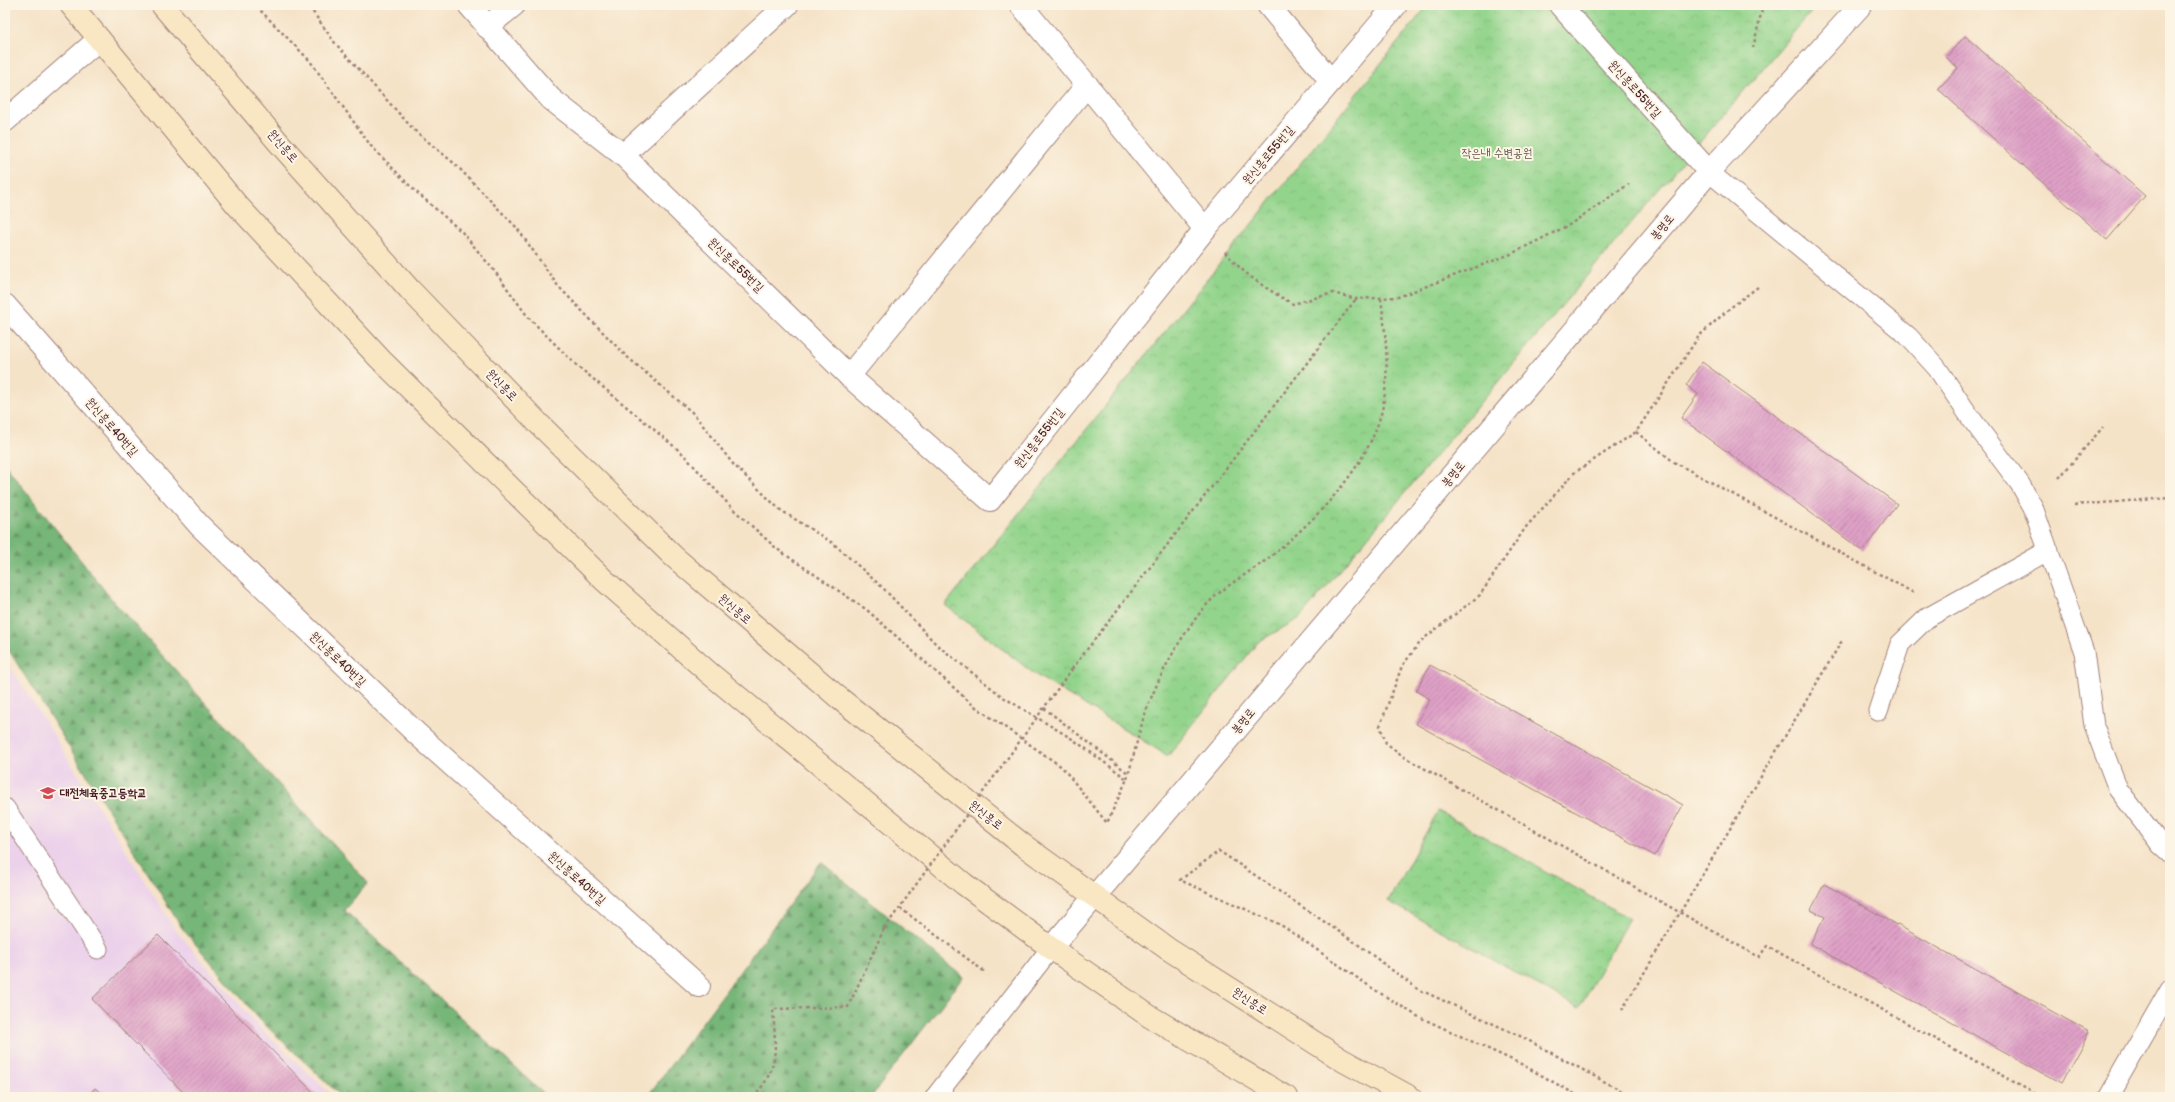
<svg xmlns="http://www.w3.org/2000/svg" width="2175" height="1102" font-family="'Balsamiq Sans','Poor Story',sans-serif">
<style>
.built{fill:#ecd1eb}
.forest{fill:url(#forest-firs);stroke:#606a52}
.park{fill:url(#park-crowns);stroke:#6e7a5c}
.building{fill:url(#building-hatch)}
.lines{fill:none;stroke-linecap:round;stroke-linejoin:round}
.lane-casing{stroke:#a0817a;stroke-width:21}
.street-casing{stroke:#a0817a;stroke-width:24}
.secondary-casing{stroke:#a0817a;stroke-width:24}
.path{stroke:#a0817a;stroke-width:2.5;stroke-dasharray:3 3;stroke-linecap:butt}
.lane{stroke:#fff;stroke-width:19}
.street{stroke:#fff;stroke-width:22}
.secondary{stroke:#f9e7c3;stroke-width:22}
.path-bridge{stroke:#a0817a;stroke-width:2.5;stroke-dasharray:3 3;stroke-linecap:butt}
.labels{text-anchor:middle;stroke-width:4;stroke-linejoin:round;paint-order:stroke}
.street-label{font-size:12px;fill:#4a1f2b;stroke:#fcf5e5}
.park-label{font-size:12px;fill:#605548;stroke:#fcf5e5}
.poi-label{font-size:12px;font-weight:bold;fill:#4a1f2b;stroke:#fcf5e5;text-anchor:start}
</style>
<defs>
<pattern id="forest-firs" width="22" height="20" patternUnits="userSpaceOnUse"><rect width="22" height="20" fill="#76b678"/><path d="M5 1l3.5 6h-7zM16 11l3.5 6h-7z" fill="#639363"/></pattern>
<pattern id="park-crowns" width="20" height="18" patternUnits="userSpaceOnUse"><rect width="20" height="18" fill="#93d48c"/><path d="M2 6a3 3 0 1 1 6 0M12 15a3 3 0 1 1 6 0" fill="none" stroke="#80b679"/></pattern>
<pattern id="building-hatch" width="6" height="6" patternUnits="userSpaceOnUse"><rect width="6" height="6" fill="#dfa0c7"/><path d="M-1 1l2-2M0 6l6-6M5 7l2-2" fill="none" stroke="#b782a2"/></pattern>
</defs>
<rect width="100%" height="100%" fill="#fcf5e5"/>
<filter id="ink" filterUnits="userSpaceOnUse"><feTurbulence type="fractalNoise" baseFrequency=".025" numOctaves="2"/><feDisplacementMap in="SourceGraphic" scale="8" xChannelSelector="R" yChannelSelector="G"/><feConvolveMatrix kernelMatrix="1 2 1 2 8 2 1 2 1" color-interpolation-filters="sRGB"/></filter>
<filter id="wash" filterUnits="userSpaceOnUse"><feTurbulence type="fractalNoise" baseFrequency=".012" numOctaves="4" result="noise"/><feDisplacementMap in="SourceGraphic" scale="16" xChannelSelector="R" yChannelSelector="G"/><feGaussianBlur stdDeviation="0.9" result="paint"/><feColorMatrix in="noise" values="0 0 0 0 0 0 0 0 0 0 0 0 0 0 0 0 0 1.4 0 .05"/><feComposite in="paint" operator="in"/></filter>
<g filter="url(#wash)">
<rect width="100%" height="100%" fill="#f5e3c8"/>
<path class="built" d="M5,658L175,929L258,1026L334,1097H5Z"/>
<g class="forest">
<path d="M5,465L113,601L368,883L344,910L547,1097H342L260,1020L182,928L5,644Z"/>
<path d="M821,862L963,977L871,1097H647Z"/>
</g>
<g class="park">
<path d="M1428,5H1817L1653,197L1300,618L1258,642L1168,756L1036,675L945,605Z"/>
<path d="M1438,811L1629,918L1579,1008L1388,901Z"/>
</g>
<g id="blocks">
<g class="building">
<path d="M1965,36L2145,196L2107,240L1938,89L1958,68L1946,57Z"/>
<path d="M1702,362L1897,504L1863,551L1681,418L1698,394L1686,385Z"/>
<path d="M1430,665L1683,805L1655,856L1416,724L1430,699L1416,691Z"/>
<path d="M1824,884L2089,1032L2061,1083L1810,944L1825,917L1811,910Z"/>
<path d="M158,935L318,1097H188L92,999Z"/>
<path d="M95,1088L106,1097H87Z"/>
</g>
</g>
</g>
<g filter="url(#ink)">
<use href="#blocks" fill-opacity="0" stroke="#a0817a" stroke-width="1"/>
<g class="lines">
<g class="lane-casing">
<g id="lane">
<path d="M1709,172L1908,336L1937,368L1970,417L2020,484L2033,507L2084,652L2094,726L2118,789L2161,845L2170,853"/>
<path d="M1878,711L1900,644L1927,618L2049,550"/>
<path d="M5,808L98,949"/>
<path d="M935,1097L1051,948"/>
<path d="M2108,1097L2170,989"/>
</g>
</g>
<g class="street-casing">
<g id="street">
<path d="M469,5L551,99L623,155L849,376L990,500L1205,229L1396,5"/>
<path d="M1021,5L1205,229"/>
<path d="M1268,5L1330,80"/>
<path d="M1560,5L1709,172"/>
<path d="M487,27L514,5"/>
<path d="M5,121L99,39"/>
<path d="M623,155L787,5"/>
<path d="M5,305L200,526L416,733L699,986"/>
<path d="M849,376L1087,85"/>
<path d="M1051,948L1709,172L1861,5"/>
</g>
</g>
<g class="secondary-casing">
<g id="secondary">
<path d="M71,5L237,205L380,359L604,580L708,672L964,884L1051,948L1149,1016L1286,1097"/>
<path d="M162,5L280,144L410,290L538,423L673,556L839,698L1023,845L1168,949L1342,1060L1410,1097"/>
</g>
</g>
<g class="path">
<path d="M259,5L260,10L310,61L371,146L413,189L462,232L496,273L528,317L574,363L682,453L732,508L777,549L867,610L973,705L1062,767L1107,823L1127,779L1074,740L1003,697L937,645L883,588L834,544L779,509L733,464L694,414L625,355L558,286L517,228L455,164L414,130L335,43L308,5"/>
<path d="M1753,48L1763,5"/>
<path d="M1225,252C1243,274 1268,290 1293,304L1333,293L1356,299L1398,297L1511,254L1569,225L1629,184"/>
<path d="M1758,287L1730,308L1699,336L1636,432L1574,473L1526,527L1480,595L1422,640L1402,666L1380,726L1386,743L1404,757L1759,957L1767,946L2041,1097"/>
<path d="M1636,432L1674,462L1914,593"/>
<path d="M2059,478L2103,427"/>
<path d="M2074,505L2170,498"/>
<path d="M1072,669L1356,299"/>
<path d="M1044,708L1128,773"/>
<path d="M1127,779C1133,759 1137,740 1143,720C1156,681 1177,641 1203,609C1223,585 1251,573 1275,553C1317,518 1369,466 1382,410C1390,374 1386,335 1381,299"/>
<path d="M900,908L985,972"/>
<path d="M1622,1010L1843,639"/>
<path d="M753,1097C781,1068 775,1046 773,1009L848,1007L884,929"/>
<path d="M1580,1097L1521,1064L1417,1016L1372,988L1281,925L1180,880L1219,851L1356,943L1416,988L1524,1038L1633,1097"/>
</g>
<use href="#lane" class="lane"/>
<use href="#street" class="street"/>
<use href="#secondary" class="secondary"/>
<path class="path-bridge" d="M884,929L1072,669"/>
</g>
</g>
<defs>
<g id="school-bare" transform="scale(1.2)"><path d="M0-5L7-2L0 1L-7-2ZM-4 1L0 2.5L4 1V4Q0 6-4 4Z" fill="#d1495b" stroke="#fcf5e5" stroke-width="2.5" paint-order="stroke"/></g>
</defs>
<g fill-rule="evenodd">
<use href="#school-bare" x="48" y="793"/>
</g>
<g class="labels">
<g class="street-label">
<text transform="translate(1635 89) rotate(48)" y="4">원신흥로55번길</text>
<text transform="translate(283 146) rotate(49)" y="4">원신흥로</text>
<text transform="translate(1268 155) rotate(-50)" y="4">원신흥로55번길</text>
<text transform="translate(1662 227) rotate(-50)" y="4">봉명로</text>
<text transform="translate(736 265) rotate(44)" y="4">원신흥로55번길</text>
<text transform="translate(502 385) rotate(46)" y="4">원신흥로</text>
<text transform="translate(112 427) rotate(49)" y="4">원신흥로40번길</text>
<text transform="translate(1039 438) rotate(-52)" y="4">원신흥로55번길</text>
<text transform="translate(1453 474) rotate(-50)" y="4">봉명로</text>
<text transform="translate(735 609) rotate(41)" y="4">원신흥로</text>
<text transform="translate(338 659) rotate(44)" y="4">원신흥로40번길</text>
<text transform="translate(1243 721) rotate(-50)" y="4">봉명로</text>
<text transform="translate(986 815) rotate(38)" y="4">원신흥로</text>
<text transform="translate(577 878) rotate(42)" y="4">원신흥로40번길</text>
<text transform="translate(1250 1001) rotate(33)" y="4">원신흥로</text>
</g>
<g class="park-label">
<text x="1497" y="157">작은내 수변공원</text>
</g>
<g class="poi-label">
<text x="60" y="797">대전체육중고등학교</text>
</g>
</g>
<rect width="2175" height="1102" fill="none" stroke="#fcf5e5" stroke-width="20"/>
</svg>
